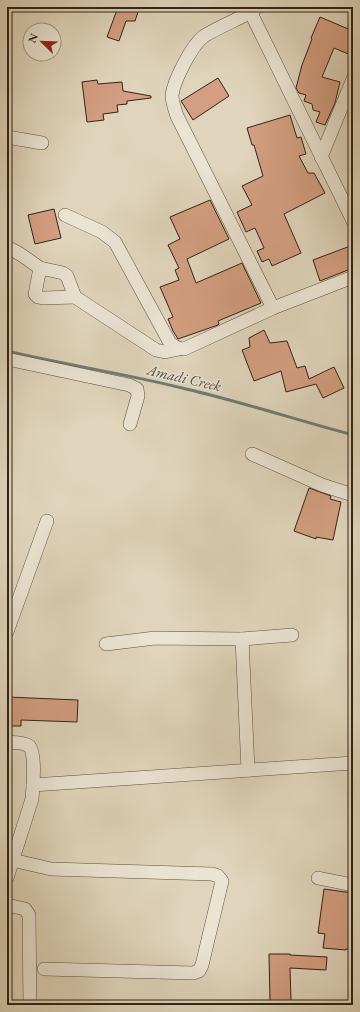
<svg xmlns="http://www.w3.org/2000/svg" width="360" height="1012" viewBox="0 0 360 1012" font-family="'EB Garamond',serif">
	<rect width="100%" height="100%" fill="#e0d5bc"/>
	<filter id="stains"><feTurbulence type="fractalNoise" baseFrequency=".005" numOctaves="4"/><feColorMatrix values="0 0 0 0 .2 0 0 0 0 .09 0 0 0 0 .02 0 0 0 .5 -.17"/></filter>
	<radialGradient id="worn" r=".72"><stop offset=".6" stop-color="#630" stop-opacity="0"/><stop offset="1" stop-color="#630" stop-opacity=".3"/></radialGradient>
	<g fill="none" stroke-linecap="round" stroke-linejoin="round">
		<path stroke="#6d7d71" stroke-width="3" d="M7 351C66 365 127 374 186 389 242 402 297 420 353 435"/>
	</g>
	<g fill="#d39e81" stroke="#322215">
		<path d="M118 7H132L139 9 135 21H126L119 41 107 37Z"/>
		<path d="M320 17 353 31V56L334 48 322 77 340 82 335 103 325 125 316 122 320 112 313 110 312 104 304 101 306 95 299 93 296 88 302 65 312 39 311 38Z"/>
		<path d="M218 78 229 96 193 120 181 101Z"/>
		<path d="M97 80 98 84 122 82 123 91 151 96V98L127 101V104L117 105 118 112 103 114 104 120 87 122 82 82Z"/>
		<path d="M290 115 297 138 301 137 306 154 299 156 308 173H314L325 193 284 214 301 253 272 266 269 259 262 262 257 251 264 248 255 228 246 232 237 212 252 205 242 186 263 176 254 145H252L247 128Z"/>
		<path d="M210 200 229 239 187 259 196 283 242 263 261 303 218 321 219 324 218 325 178 339 173 331 168 319 173 317 160 287 179 280 175 270 179 268 168 245 180 239 170 217Z"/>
		<path d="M54 209 61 238 35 244 28 215Z"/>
		<path d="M353 245V268L320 281 313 260Z"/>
		<path d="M264 330 270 343 287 341 297 368 305 366 309 379 334 367 344 388 323 398 316 384 286 392 281 371 254 381 242 350 250 347 249 338Z"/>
		<path d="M309 488 331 496 330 499 341 502 333 540 316 537V539L294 531Z"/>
		<path d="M7 697 78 700 77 722 21 720V726H7Z"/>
		<path d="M324 889 353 893V949H346V950L323 948 325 934 318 933Z"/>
		<path d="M269 954H290V955L327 957 326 970 290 968 291 1001 270 1002Z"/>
	</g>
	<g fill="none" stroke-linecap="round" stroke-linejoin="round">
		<defs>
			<g id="minor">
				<path d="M248 7 353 221"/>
				<path d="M257 7 251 12C236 20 219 27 204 36 192 45 174 80 172 95 172 102 175 110 177 116L273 308"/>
				<path d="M7 137 42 143"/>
				<path d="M321 157 353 79"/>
				<path d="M65 215 102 232 115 242 170 343C175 347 178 349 184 349L273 308 353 277"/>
				<path d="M7 247 20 254 40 268 63 273 67 276 75 297 156 350 165 352 179 349"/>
				<path d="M40 268 35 294 38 297 43 298 75 297"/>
				<path d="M7 359 129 385 137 389 138 396 130 424"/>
				<path d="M252 454 322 485 353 495"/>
				<path d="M7 632 47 521"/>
				<path d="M242 639 248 770"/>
				<path d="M106 644 155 638 242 639 292 635"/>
				<path d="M7 742C13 743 23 742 29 746 36 750 33 790 32 799L7 878"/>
				<path d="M33 785 353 763"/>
				<path d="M12 860 51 869 212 874 218 876 222 881 202 965 199 971 193 973 44 969"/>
				<path d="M318 878 353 885"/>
				<path d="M7 905 25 909 29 915 30 1005"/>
			</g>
		</defs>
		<use href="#minor" stroke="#5e4f3f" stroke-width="14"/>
		<use href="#minor" stroke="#ebe4d3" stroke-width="13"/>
	</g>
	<g text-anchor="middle" stroke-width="3" stroke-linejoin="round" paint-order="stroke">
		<g font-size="15" font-style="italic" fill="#4f4f43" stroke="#ebe4d3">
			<text transform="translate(184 378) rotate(13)" y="5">Amadi Creek</text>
		</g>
	</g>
	<rect width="360" height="1012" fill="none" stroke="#e0d5bc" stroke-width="24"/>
	<rect x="8" y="8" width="344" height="996" fill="none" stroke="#322215" stroke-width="2"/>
	<rect x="12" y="12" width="336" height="988" fill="none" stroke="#322215"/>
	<g transform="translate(42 42) rotate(293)"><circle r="19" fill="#ebe4d3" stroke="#a19687"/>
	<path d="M0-3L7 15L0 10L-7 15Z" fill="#8f2418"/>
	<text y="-6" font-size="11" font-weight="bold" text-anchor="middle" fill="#322215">N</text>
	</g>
	<rect width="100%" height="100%" filter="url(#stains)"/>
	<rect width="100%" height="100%" fill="url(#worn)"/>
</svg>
